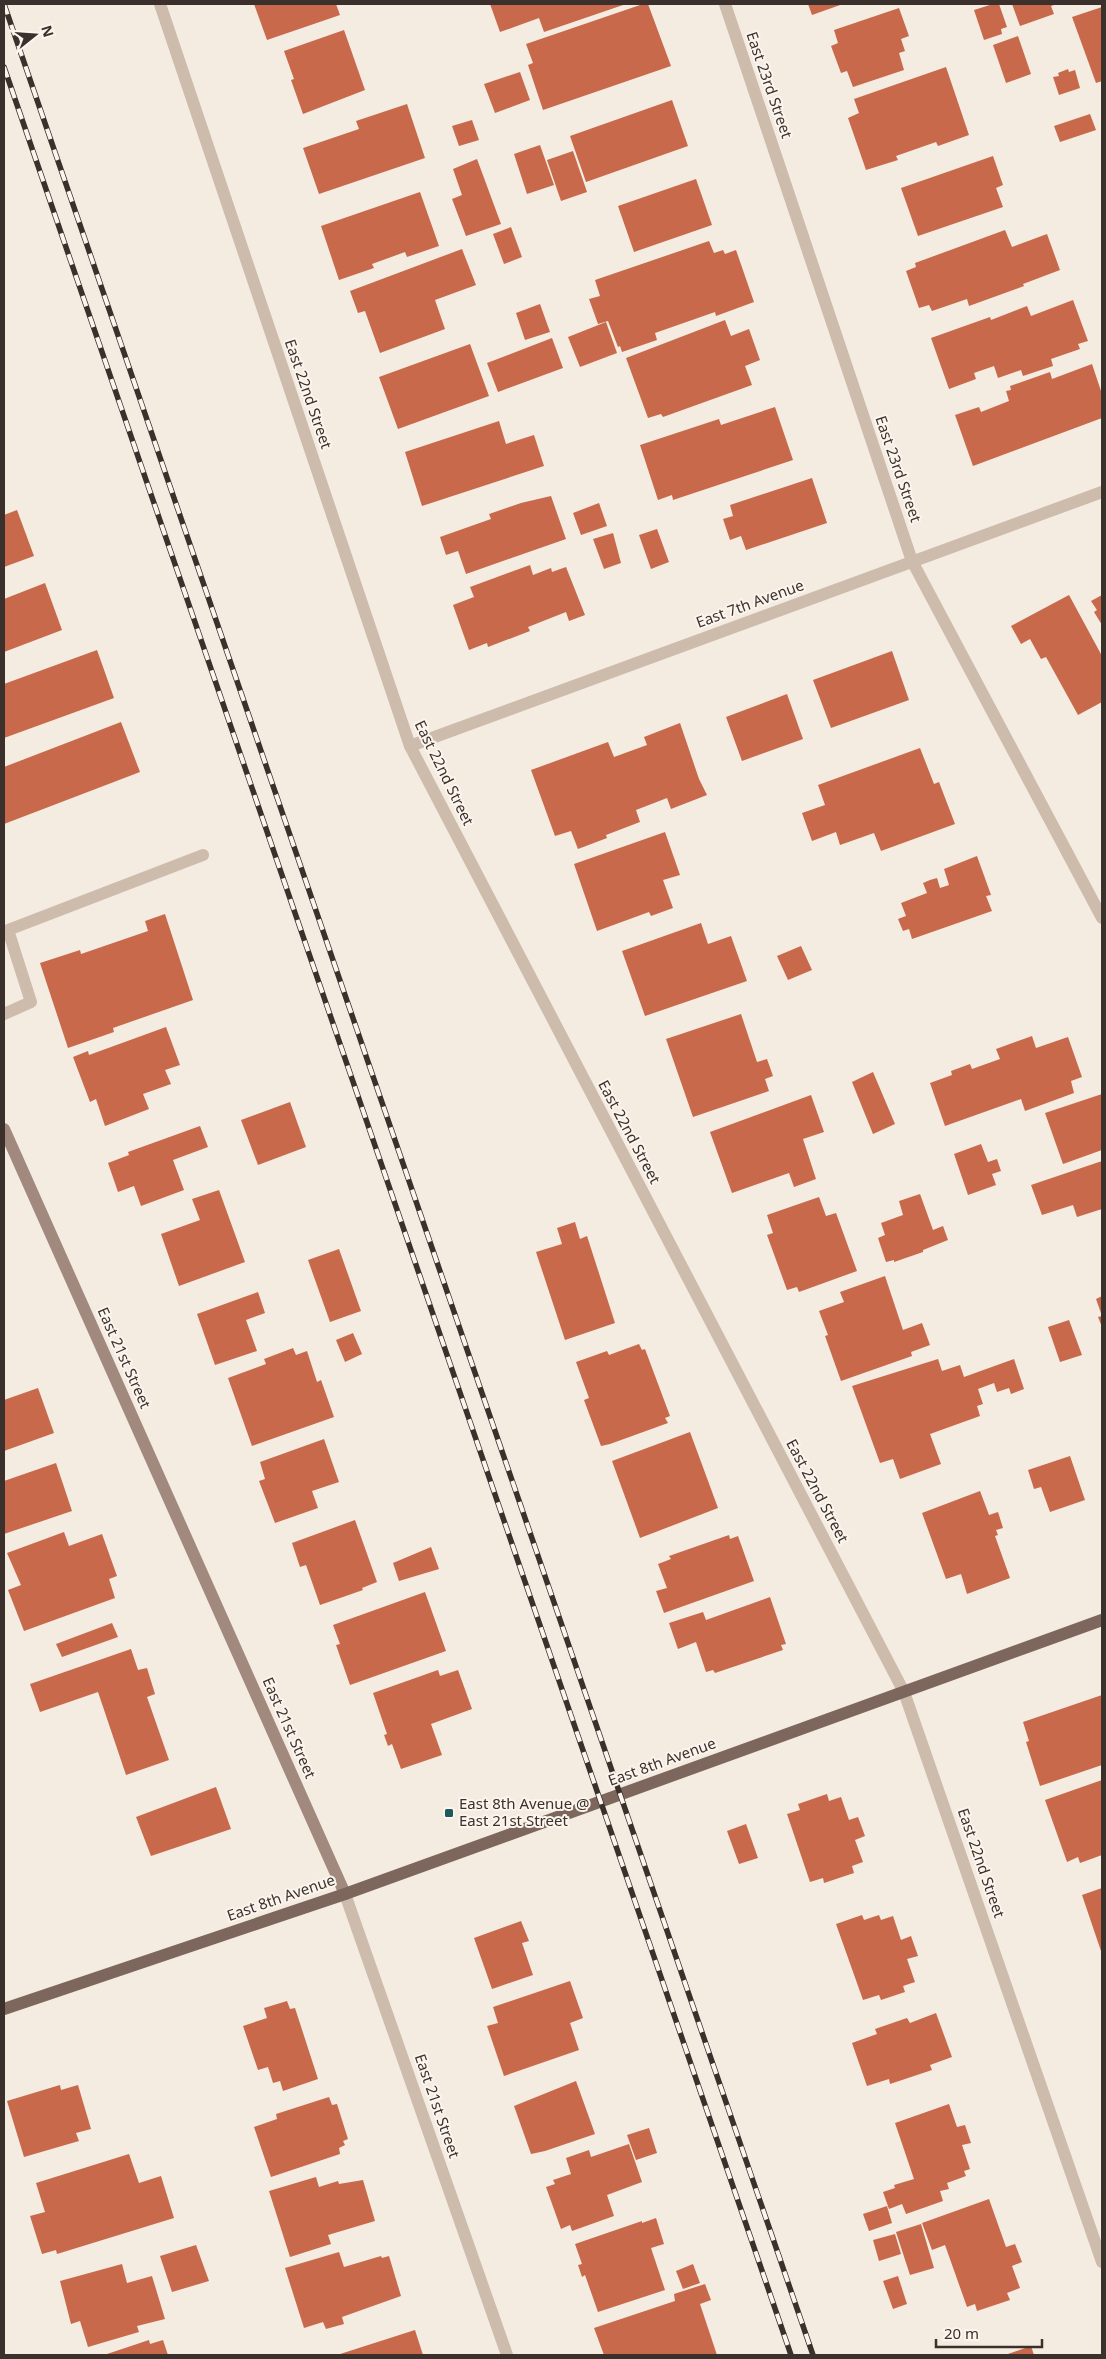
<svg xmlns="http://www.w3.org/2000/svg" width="1106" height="2359" viewBox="0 0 1106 2359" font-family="'Noto Sans',sans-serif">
	<rect width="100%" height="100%" fill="#f4ebe1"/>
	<g fill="#c8694b">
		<path d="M254 4H336L340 15 267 40Z"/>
		<path d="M490 4H626L544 32 539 18 500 32Z"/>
		<path d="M643 4H648L671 66 543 110 528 65 533 63 526 44Z"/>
		<path d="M808 4H843L812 15Z"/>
		<path d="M993 4H999L1007 27 1001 29 1002 34 984 40 974 10Z"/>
		<path d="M1012 4H1057L1051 6 1054 14 1020 26Z"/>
		<path d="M1102 7V81L1096 83 1072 17Z"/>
		<path d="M899 8 909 36 901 39 905 51 899 53 904 70 853 87 847 71 841 73 831 46 838 43 834 30Z"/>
		<path d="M344 30 365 90 303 114 291 80 294 79 284 51Z"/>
		<path d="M1018 36 1031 74 1006 83 993 45Z"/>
		<path d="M946 67 969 135 938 146 936 142 896 156 898 160 866 170 848 118 859 113 854 99Z"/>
		<path d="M1068 69 1069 72 1075 70 1080 88 1059 95 1053 77 1059 76 1058 73Z"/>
		<path d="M520 72 530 100 495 113 484 84Z"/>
		<path d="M672 100 688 146 586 182 570 136Z"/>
		<path d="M407 104 425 158 319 194 303 148 359 129 356 121Z"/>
		<path d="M1090 114 1096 130 1060 142 1054 126Z"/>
		<path d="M472 120 479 140 459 146 452 126Z"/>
		<path d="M540 145 554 185 527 194 514 154Z"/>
		<path d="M573 151 587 192 561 201 547 160Z"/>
		<path d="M993 156 1003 185 996 188 1003 207 918 236 901 188Z"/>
		<path d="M477 159 501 224 466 236 452 199 462 195 453 169Z"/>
		<path d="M696 179 712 225 634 252 618 206Z"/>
		<path d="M420 192 439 246 407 257 405 252 372 264 374 268 339 280 321 226Z"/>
		<path d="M511 227 522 257 504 264 493 234Z"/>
		<path d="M1005 230 1012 247 1047 234 1060 270 1023 284 1024 286 969 306 967 299 932 311 929 305 919 308 906 271 916 267 915 263Z"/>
		<path d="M709 241 714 253 723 250 725 254 736 250 754 302 716 316 715 312 655 333 657 340 622 352 620 346 618 347 608 321 598 324 589 299 600 296 595 280Z"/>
		<path d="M462 249 476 285 435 300 445 329 380 353 365 311 358 313 350 291Z"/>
		<path d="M1073 300 1088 341 1078 344 1080 349 1051 359 1053 366 1023 376 1021 370 998 378 994 366 974 373 976 379 949 389 931 338 990 317 991 320 1027 306 1031 316Z"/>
		<path d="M540 304 550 332 525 340 516 313Z"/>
		<path d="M725 320 731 336 749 329 760 360 745 366 752 385 663 417 661 414 648 418 626 358Z"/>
		<path d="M606 322 617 353 580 367 568 337Z"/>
		<path d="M552 338 563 368 498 392 487 363Z"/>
		<path d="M470 344 489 396 398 429 379 377Z"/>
		<path d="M1092 364 1102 394V418L973 466 955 415 979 407 981 412 1009 401 1006 391 1011 390 1010 386 1050 372 1052 379Z"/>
		<path d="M775 407 793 460 673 500 672 495 658 500 640 445 719 419 721 425Z"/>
		<path d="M499 421 506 444 534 435 544 466 422 506 405 452Z"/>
		<path d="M812 478 827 523 746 550 741 536 730 540 723 519 733 516 730 505Z"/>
		<path d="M551 496 566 539 466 574 458 551 446 555 440 537 491 519 489 514 521 503Z"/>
		<path d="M599 503 607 526 581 535 573 513Z"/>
		<path d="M17 510 34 556 4 567V515Z"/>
		<path d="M657 529 669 562 651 569 639 535Z"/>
		<path d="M613 533 621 563 604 569 593 539Z"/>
		<path d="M530 565 533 575 551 568 552 572 566 567 585 615 569 621 566 612 528 627 530 631 488 647 487 643 469 650 453 605 474 597 470 587Z"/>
		<path d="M45 583 62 630 4 652V599Z"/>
		<path d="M1069 595 1102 656V702L1078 715 1046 657 1041 659 1030 639 1021 644 1011 626Z"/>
		<path d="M1102 595V625L1094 612 1097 610 1091 601Z"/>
		<path d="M97 650 114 698 4 738V684Z"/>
		<path d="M892 651 909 700 831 728 813 680Z"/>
		<path d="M787 694 803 739 742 761 726 717Z"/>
		<path d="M121 722 140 772 4 824V767Z"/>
		<path d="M680 723 699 779 707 795 671 809 667 798 636 810 640 822 606 835 607 838 578 849 571 831 555 836 531 770 608 742 614 757 647 745 644 737Z"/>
		<path d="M920 748 934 784 939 782 955 824 881 851 874 833 840 845 836 832 812 841 802 813 825 805 818 785Z"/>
		<path d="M665 832 680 875 663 880 673 908 651 916 649 912 597 931 574 864Z"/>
		<path d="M977 856 991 895 986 896 992 911 912 939 909 929 903 931 898 919 906 916 901 903 927 893 923 883 930 880 937 878 940 888 949 885 944 869Z"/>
		<path d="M165 914 193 1000 113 1028 114 1032 68 1048 40 963 80 950 81 954 148 931 145 921Z"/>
		<path d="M701 923 708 944 731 936 747 981 645 1016 622 951Z"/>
		<path d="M801 946 812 970 788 980 777 956Z"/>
		<path d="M741 1014 757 1062 767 1059 773 1076 765 1079 769 1091 693 1117 666 1039Z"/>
		<path d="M166 1027 180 1065 165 1070 171 1084 143 1094 149 1109 105 1126 96 1099 90 1102 73 1057 88 1051 89 1055Z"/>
		<path d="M1032 1036 1036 1048 1068 1037 1082 1077 1071 1081 1074 1093 1025 1111 1021 1099 945 1126 930 1083 952 1075 951 1071 970 1064 972 1069 1000 1059 996 1049Z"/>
		<path d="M873 1072 895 1124 873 1134 852 1082Z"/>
		<path d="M1102 1094V1150L1063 1164 1045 1113Z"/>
		<path d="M811 1095 824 1132 803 1139 816 1179 794 1187 789 1173 732 1193 710 1132Z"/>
		<path d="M290 1102 306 1147 258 1165 241 1120Z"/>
		<path d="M200 1126 208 1147 173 1160 184 1190 141 1206 134 1186 118 1192 108 1163 129 1155 128 1152Z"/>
		<path d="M981 1144 988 1162 997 1159 1001 1171 992 1174 996 1185 968 1195 954 1154Z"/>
		<path d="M1102 1161V1209L1077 1217 1073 1205 1042 1215 1031 1185Z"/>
		<path d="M219 1190 245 1262 179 1286 161 1234 200 1220 192 1199Z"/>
		<path d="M920 1194 933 1230 943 1226 948 1240 923 1250V1252L894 1262V1260L886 1262 878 1238 885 1235 881 1223 903 1215 899 1201Z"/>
		<path d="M819 1197 826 1216 836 1213 857 1271 799 1292 797 1287 787 1290 767 1235 773 1233 767 1215Z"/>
		<path d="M575 1222 580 1239 587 1236 615 1323 565 1340 536 1252 562 1244 557 1228Z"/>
		<path d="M339 1249 361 1311 330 1322 308 1260Z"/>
		<path d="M885 1276 903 1330 922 1323 930 1345 911 1352 912 1356 841 1381 825 1336 828 1335 819 1311 844 1302 840 1292Z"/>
		<path d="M258 1292 265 1313 246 1320 257 1351 215 1365 197 1314Z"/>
		<path d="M1102 1296V1327L1098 1317 1102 1316 1096 1299Z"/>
		<path d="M1069 1320 1082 1355 1060 1362 1048 1327Z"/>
		<path d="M353 1333 362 1354 345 1362 336 1340Z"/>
		<path d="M639 1344 642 1350 645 1349 670 1416 665 1418 668 1423 610 1444 601 1446 584 1400 589 1398 576 1362 607 1351 609 1355Z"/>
		<path d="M293 1348 296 1355 307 1351 317 1382 321 1380 334 1417 252 1446 228 1378 266 1364 264 1359Z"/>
		<path d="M938 1359 942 1371 960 1365 964 1377 1014 1359 1024 1389 1011 1394 1009 1388 997 1392 994 1383 978 1389 983 1404 977 1406 980 1416 930 1434 941 1464 900 1479 893 1459 880 1463 852 1386Z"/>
		<path d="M38 1388 54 1433 4 1451V1400Z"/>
		<path d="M690 1432 718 1508 640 1538 612 1461Z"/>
		<path d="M324 1439 339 1482 312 1491 318 1508 275 1523 259 1481 265 1479 260 1462Z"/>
		<path d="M1070 1456 1085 1500 1050 1512 1041 1487 1034 1489 1028 1470Z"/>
		<path d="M56 1463 72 1511 4 1534V1481Z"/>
		<path d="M980 1491 989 1515 998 1512 1003 1528 996 1530 998 1535 995 1536 1010 1578 967 1594 961 1574 946 1579 922 1513Z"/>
		<path d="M355 1520 377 1582 362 1588 363 1590 320 1605 306 1565 300 1567 292 1543Z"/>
		<path d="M64 1532 69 1546 102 1534 117 1576 109 1579 115 1598 24 1631 8 1590 21 1585 7 1553Z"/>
		<path d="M729 1535 730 1539 738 1536 754 1581 664 1613 656 1591 667 1588 658 1564 671 1559 669 1556Z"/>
		<path d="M431 1547 439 1569 399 1581 393 1563Z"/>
		<path d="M425 1592 446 1651 350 1685 336 1645 340 1644 333 1625Z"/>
		<path d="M770 1597 786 1644 781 1645 783 1650 715 1673 713 1670 706 1672 696 1642 678 1649 669 1623 703 1612 706 1620Z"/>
		<path d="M112 1623 118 1637 62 1657 56 1644Z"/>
		<path d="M131 1649 138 1670 147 1668 155 1694 147 1697 169 1760 126 1775 98 1692 40 1712 30 1684Z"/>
		<path d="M438 1670 440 1676 458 1670 472 1709 431 1724 442 1755 401 1769 392 1744 388 1746 384 1735 387 1734 373 1693Z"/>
		<path d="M1102 1695V1765L1040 1786 1026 1742 1029 1741 1023 1722Z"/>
		<path d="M1102 1780V1855L1080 1863 1078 1857 1067 1862 1045 1800Z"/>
		<path d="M216 1787 231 1829 151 1856 136 1817Z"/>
		<path d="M827 1794 829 1801 841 1797 849 1820 858 1817 865 1836 855 1840 863 1862 852 1866 854 1873 824 1883 823 1878 810 1882 787 1814 800 1810 798 1804Z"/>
		<path d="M746 1824 758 1858 739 1864 727 1831Z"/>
		<path d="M1102 1888V1954L1082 1895Z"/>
		<path d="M862 1915 864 1920 879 1915 881 1920 893 1916 901 1940 911 1936 918 1956 907 1959 915 1982 903 1986 905 1992 881 2000 879 1995 863 2000 836 1924Z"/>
		<path d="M521 1921 529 1941 522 1943 533 1975 492 1989 474 1938Z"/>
		<path d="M570 1981 583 2018 570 2023 579 2050 504 2076 487 2026 498 2023 493 2007Z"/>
		<path d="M287 2001 290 2009 295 2008 318 2079 283 2091 280 2081 273 2083 268 2067 258 2070 243 2026 267 2018 264 2008Z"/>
		<path d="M936 2013 952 2057 930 2065 932 2070 890 2084 889 2079 867 2086 852 2043 877 2034 875 2029 907 2018 910 2023Z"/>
		<path d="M576 2081 595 2134 545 2151 531 2154 514 2106Z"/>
		<path d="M60 2085 61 2090 78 2085 91 2129 76 2133 79 2141 24 2157 7 2101Z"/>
		<path d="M329 2097 332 2105 337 2104 348 2139 343 2141 345 2145 339 2148 340 2154 271 2177 254 2127 277 2119 276 2114Z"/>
		<path d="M949 2104 957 2127 965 2125 971 2143 962 2145 970 2169 964 2171 966 2176 947 2183 949 2189 940 2191 943 2201 906 2214 902 2204 889 2209 883 2192 895 2188 894 2185 914 2179 895 2123Z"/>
		<path d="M649 2128 657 2153 636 2160 627 2135Z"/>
		<path d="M629 2144 642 2182 607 2195 614 2216 572 2231 570 2225 561 2229 546 2187 555 2184 553 2180 571 2174 566 2158 589 2150 591 2157Z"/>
		<path d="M129 2154 139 2183 161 2176 174 2218 57 2254 56 2250 42 2254 30 2216 45 2212 36 2183Z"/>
		<path d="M316 2177 319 2187 338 2181 339 2184 363 2180 375 2221 328 2235 331 2244 290 2257 269 2191Z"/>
		<path d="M989 2199 1006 2247 1015 2244 1022 2262 1012 2266 1020 2288 1007 2293 1010 2300 977 2311 975 2304 967 2307 945 2245 932 2250 922 2223Z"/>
		<path d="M887 2206 892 2223 869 2231 863 2214Z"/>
		<path d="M656 2218 664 2244 651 2248 665 2290 598 2312 585 2275 582 2277 578 2265 582 2264 575 2244 642 2221V2223Z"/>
		<path d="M921 2224 934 2268 910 2275 896 2232Z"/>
		<path d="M895 2234 901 2254 879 2261 873 2240Z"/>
		<path d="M196 2245 209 2281 172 2292 160 2256Z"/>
		<path d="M339 2252 344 2267 381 2256 382 2258 389 2256 401 2296 342 2317 344 2324 326 2329 323 2322 304 2328 285 2268Z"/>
		<path d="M122 2264 127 2283 152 2276 165 2319 137 2326 139 2332 88 2347 80 2321 71 2324 60 2281Z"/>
		<path d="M693 2264 700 2283 683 2289 676 2271Z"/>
		<path d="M898 2276 907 2304 893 2309 883 2281Z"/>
		<path d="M705 2284 711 2300 700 2304 717 2355H604L594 2328 675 2301 674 2294Z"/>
		<path d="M415 2330 423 2355H337Z"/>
		<path d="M149 2340 150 2344 163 2340 168 2355H104Z"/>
		<path d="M1031 2346 1034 2355H1005Z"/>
	</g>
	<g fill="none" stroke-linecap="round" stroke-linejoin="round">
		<path stroke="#cdbbac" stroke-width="12" d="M4 1014 31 1002 8 930 203 855"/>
		<g stroke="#cdbbac" stroke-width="12">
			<path d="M160 4 410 746 904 1692 1102 2262"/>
			<path d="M725 4 912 561 1102 918"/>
			<path d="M410 746 1102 492"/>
		</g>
		<path stroke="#cdbbac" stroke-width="12" d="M345 1894 507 2355"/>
		<path stroke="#a18a7d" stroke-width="12" d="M4 1129 345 1894"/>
		<path stroke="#7d675c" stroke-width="12" d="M4 2009 345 1894 1102 1620"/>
		<defs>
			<g id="rail">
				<path d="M4 4 813 2355"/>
				<path d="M4 67 791 2355"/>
			</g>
		</defs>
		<use href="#rail" stroke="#3b302b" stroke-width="5.5"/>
		<use href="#rail" stroke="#fbf5ee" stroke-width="4" stroke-dasharray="11" stroke-linecap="butt"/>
	</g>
	<rect fill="#1f5a5e" stroke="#fbf5ee" stroke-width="2" x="444" y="1808" width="10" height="10" rx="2.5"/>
	<g text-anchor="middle" stroke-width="4" stroke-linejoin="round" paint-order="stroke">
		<g font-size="15" fill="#3b302b" stroke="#fbf5ee">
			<text transform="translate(769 85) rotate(71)" y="5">East 23rd Street</text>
			<text transform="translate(308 394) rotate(71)" y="5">East 22nd Street</text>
			<text transform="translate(898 469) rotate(71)" y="5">East 23rd Street</text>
			<text transform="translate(750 604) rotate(-20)" y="5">East 7th Avenue</text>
			<text transform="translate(444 773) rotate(64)" y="5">East 22nd Street</text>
			<text transform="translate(629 1132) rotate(62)" y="5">East 22nd Street</text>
			<text transform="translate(124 1358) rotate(66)" y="5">East 21st Street</text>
			<text transform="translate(817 1491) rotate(62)" y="5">East 22nd Street</text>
			<text transform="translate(289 1728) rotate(66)" y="5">East 21st Street</text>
			<text transform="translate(662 1762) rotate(-20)" y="5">East 8th Avenue</text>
			<text transform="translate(981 1863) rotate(71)" y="5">East 22nd Street</text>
			<text transform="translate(281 1898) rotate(-19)" y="5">East 8th Avenue</text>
			<text transform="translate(437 2106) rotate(71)" y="5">East 21st Street</text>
		</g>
		<g font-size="15" fill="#3b302b" stroke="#fbf5ee" text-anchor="start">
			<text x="459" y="1809">East 8th Avenue @<tspan x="459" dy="17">East 21st Street</tspan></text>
		</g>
	</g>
	<rect width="1106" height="2359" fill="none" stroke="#3b302b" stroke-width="10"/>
	<g transform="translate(35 35) rotate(73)" stroke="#fbf5ee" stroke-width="4" paint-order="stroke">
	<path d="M0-4L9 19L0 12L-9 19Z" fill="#3b302b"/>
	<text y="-8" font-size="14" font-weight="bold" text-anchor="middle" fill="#3b302b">N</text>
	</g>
	<path d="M936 2339v8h106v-8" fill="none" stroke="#3b302b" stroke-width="2.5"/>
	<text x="944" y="2339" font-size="15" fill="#3b302b" stroke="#fbf5ee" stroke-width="4" paint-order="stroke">20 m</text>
</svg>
